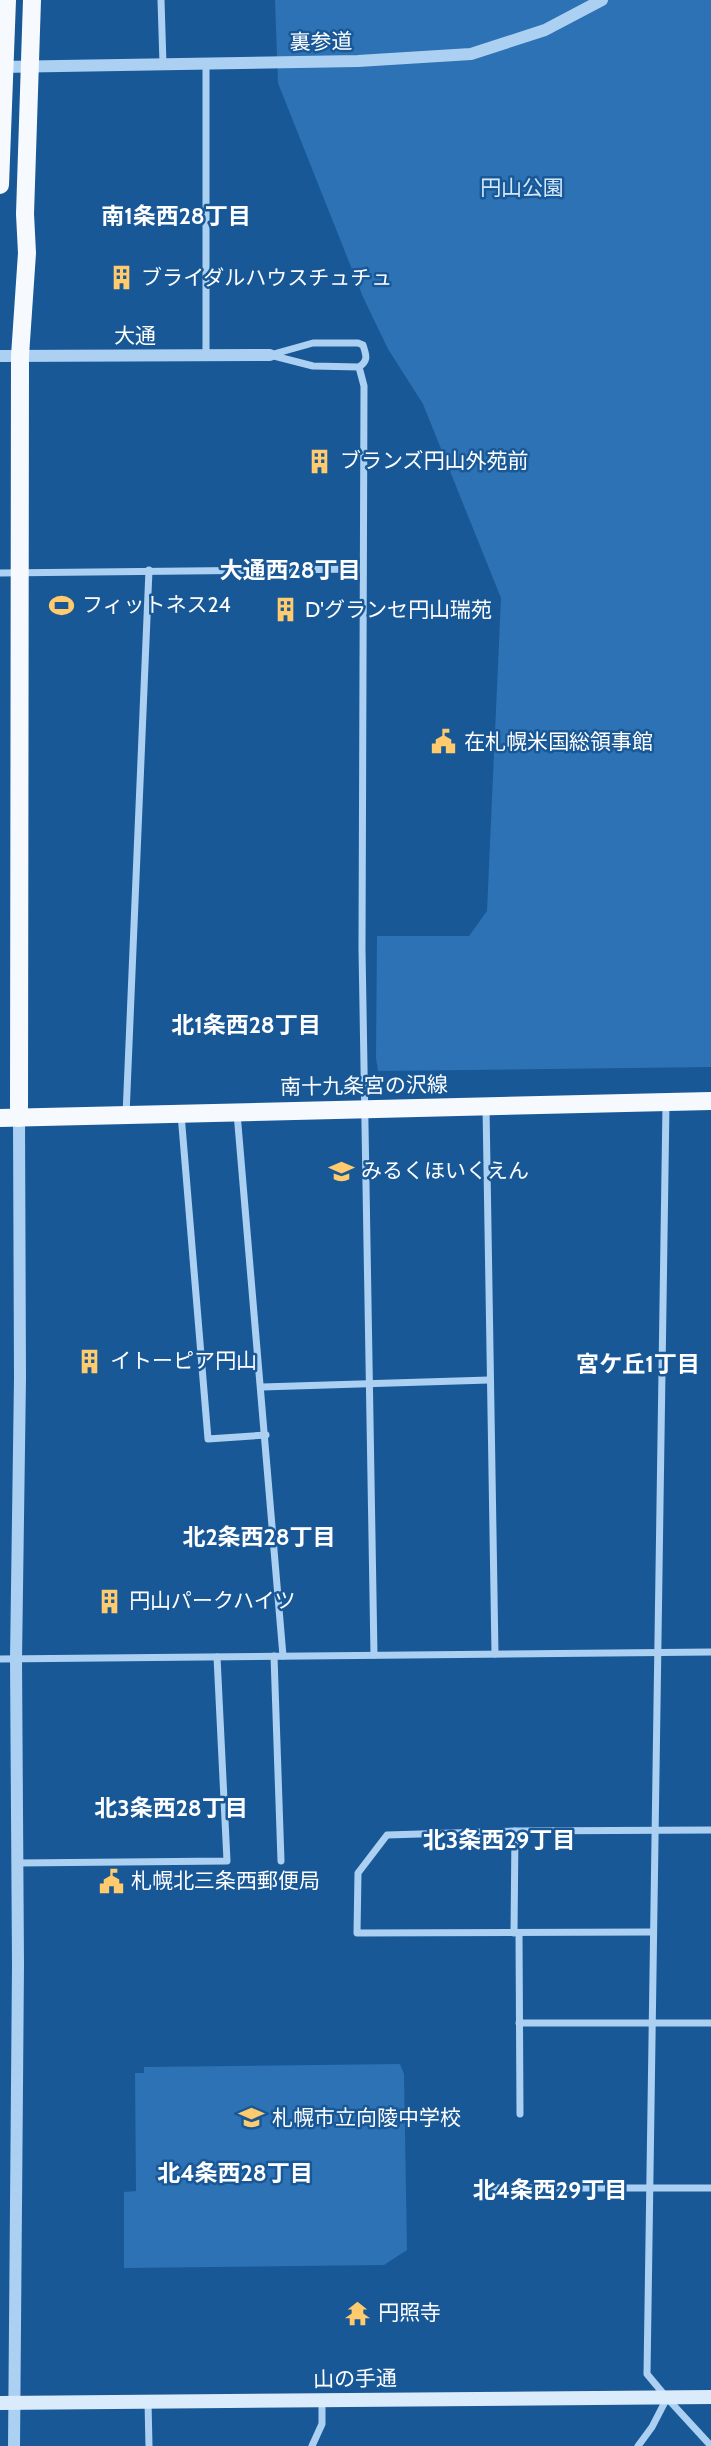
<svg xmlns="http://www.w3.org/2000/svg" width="711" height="2446" viewBox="0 0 711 2446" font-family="Cabin,'Noto Sans JP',sans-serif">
	<rect width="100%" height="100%" fill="#195897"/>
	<g fill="#2d72b5">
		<path d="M275 0H711V1067L378 1071 376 1058 377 936H469L487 911 501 598 423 404 388 349 363 297 278 83Z"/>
		<path d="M400 2064 404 2074 407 2250 384 2265 124 2268V2192L136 2191 135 2073H144V2067Z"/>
	</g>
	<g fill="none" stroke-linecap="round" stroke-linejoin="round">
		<g stroke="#acd0f1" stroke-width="7">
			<path d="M161 0 163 64"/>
			<path d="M313 343H358L363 345C366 355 369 360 359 367L313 366 270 355Z"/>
			<path d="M206 355V64"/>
			<path d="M359 367 364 386 362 949 374 1655"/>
			<path d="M0 573 362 569"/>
			<path d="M486 1107 495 1654"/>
			<path d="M237 1113 283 1656"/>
			<path d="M181 1114 208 1439 266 1435"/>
			<path d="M126 1115 149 570"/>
			<path d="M262 1387 489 1380"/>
			<path d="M274 1656 281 1861"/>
			<path d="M0 1659 711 1652"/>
			<path d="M18 1863 227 1861 217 1657"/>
			<path d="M653 1932 357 1933 358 1873 387 1835 515 1831 711 1830"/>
			<path d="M514 1933 515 1831"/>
			<path d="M519 1933 520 2114"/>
			<path d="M519 2023H711"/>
			<path d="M491 2188H711"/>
			<path d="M667 2398 711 2446"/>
			<path d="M148 2402 149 2446"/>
			<path d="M312 2446 322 2424V2401"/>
			<path d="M638 2446 652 2427 667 2398 647 2374 666 1104"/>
		</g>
		<g stroke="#acd0f1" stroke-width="12">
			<path d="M0 67 358 61 471 54 545 30 602 0"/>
			<path d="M0 356 270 355"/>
			<path d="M14 2446 18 1965 16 1659 20 1378 19 1118"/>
		</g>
		<path stroke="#daebfb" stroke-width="14" d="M0 2403 711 2397"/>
		<g stroke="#f6faff" stroke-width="18">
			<path d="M0 185 7 0"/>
			<path d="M0 1118 711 1101"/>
			<path d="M19 1118 20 356 27 253 25 214 32 0"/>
		</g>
	</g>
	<defs>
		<symbol id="building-bare" viewBox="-9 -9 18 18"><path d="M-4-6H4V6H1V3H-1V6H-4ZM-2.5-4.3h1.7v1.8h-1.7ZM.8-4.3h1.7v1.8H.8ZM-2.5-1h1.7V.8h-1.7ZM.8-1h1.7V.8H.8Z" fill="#ffcb6c" stroke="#195897" stroke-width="2.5" paint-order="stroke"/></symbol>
		<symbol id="stadium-bare" viewBox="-9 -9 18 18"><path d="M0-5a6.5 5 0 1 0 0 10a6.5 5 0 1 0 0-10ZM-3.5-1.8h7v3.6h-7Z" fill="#ffcb6c" stroke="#195897" stroke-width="2.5" paint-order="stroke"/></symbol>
		<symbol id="civic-bare" viewBox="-9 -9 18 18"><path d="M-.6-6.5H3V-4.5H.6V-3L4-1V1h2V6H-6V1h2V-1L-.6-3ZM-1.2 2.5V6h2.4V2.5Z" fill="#ffcb6c" stroke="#195897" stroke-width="2.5" paint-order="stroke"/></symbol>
		<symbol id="school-bare" viewBox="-9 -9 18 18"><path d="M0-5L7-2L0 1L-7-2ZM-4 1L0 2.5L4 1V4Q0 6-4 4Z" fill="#ffcb6c" stroke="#195897" stroke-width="2.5" paint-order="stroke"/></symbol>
		<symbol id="temple-bare" viewBox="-9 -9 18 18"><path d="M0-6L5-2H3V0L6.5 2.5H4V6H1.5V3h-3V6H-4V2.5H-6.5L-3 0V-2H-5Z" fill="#ffcb6c" stroke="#195897" stroke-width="2.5" paint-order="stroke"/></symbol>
	</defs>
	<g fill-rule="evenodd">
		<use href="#building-bare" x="104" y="260" width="35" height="35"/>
		<use href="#building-bare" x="302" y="444" width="35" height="35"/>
		<use href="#stadium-bare" x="44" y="588" width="35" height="35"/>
		<use href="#building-bare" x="268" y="592" width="35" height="35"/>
		<use href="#civic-bare" x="426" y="724" width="35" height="35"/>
		<use href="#school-bare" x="324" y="1154" width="35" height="35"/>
		<use href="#building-bare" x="72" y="1344" width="35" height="35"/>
		<use href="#building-bare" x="92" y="1584" width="35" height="35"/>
		<use href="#civic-bare" x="94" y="1864" width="35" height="35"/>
		<use href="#school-bare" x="234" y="2100" width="35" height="35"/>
		<use href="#temple-bare" x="340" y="2296" width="35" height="35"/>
	</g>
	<g text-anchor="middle" stroke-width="5" stroke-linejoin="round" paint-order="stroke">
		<g font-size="21" fill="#fff" stroke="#195897">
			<text transform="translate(321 42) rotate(-1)" y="7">裏参道</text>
			<text x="135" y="343">大通</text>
			<text transform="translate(364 1086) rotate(-1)" y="7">南十九条宮の沢線</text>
			<text transform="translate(355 2379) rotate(-1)" y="7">山の手通</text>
		</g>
		<g font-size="21" fill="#d3e8fc" stroke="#195897">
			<text x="522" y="195">円山公園</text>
		</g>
		<g font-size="21" fill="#fff" stroke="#195897" text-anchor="start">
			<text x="141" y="285">ブライダルハウスチュチュ</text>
			<text x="340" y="468">ブランズ円山外苑前</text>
			<text x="82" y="612">フィットネス24</text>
			<text x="305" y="617">D'グランセ円山瑞苑</text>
			<text x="464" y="749">在札幌米国総領事館</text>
			<text x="361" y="1178">みるくほいくえん</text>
			<text x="110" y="1368">イトーピア円山</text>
			<text x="129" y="1608">円山パークハイツ</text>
			<text x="131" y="1888">札幌北三条西郵便局</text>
			<text x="272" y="2125">札幌市立向陵中学校</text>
			<text x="378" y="2320">円照寺</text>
		</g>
		<g font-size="23" font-weight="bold" fill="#fff" stroke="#195897">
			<text x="176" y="224">南1条西28丁目</text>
			<text x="290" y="578">大通西28丁目</text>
			<text x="246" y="1033">北1条西28丁目</text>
			<text x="638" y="1372">宮ケ丘1丁目</text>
			<text x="259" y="1545">北2条西28丁目</text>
			<text x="171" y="1816">北3条西28丁目</text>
			<text x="499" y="1848">北3条西29丁目</text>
			<text x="235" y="2181">北4条西28丁目</text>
			<text x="550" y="2198">北4条西29丁目</text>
		</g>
	</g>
</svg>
